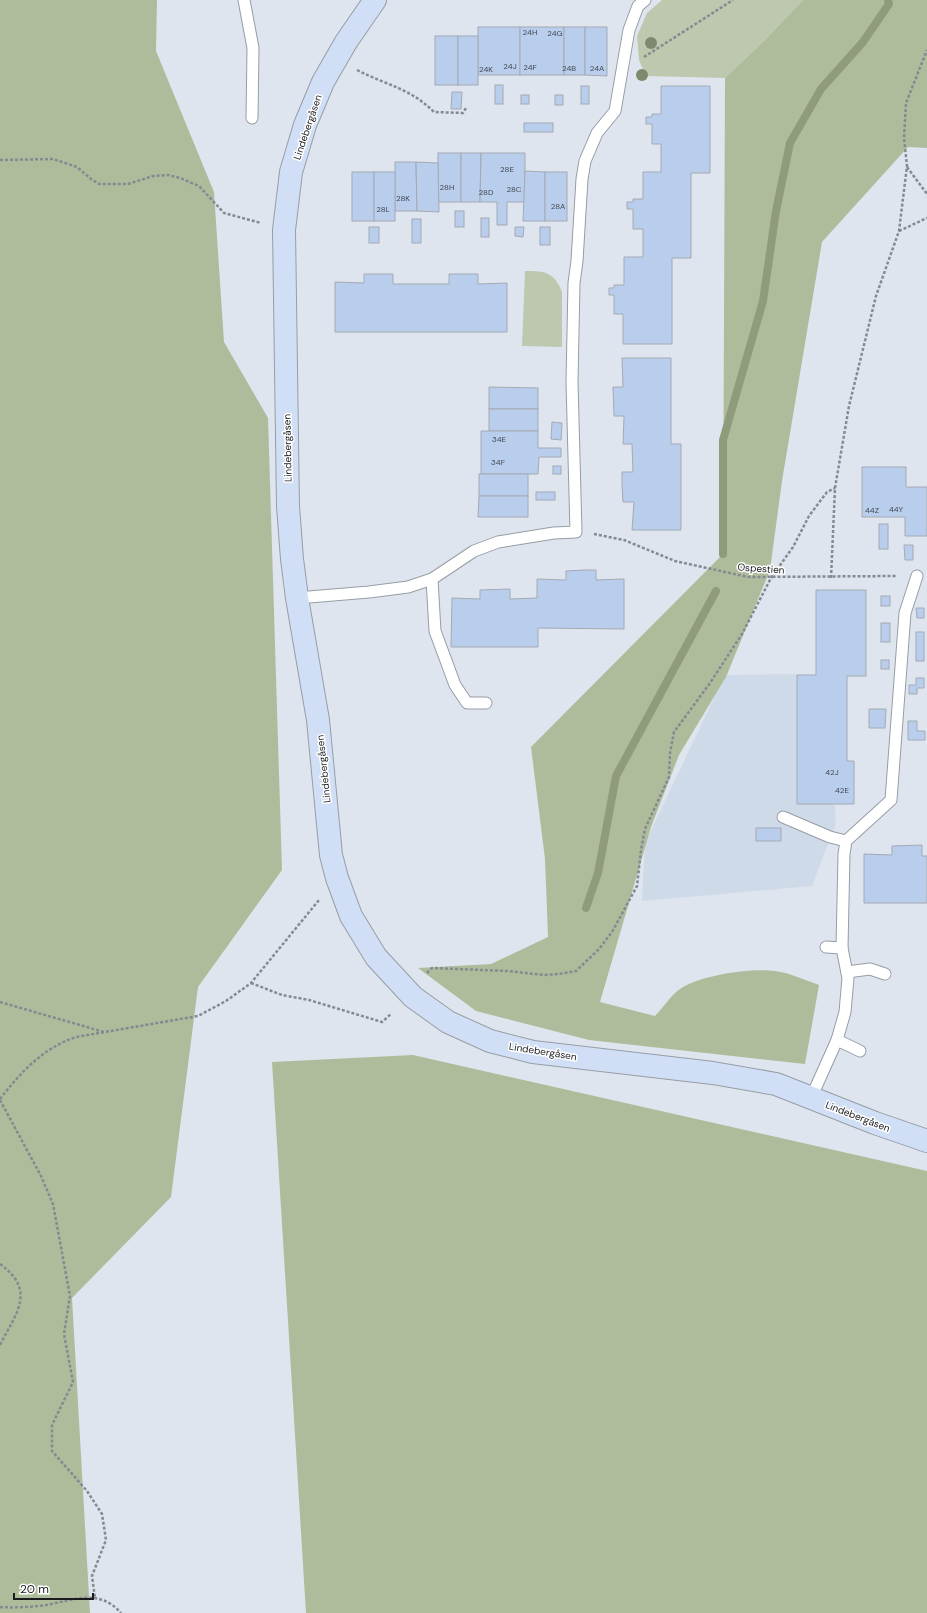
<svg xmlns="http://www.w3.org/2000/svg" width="927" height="1613" viewBox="0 0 927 1613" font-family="'DM Sans',sans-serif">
	<rect width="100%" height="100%" fill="#dfe5ee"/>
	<path fill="#cfdae9" d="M798 674 797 804H835L836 823 812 886 642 901 645 843 725 675Z"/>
	<g fill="#bec8ae">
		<path d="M662 0H803L764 41 725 78 646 76 639 60 637 36 647 13Z"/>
		<path d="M525 271C545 271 554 272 562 292V347L522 346Z"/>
	</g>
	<g fill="#afbc9b">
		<path d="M0 0H157L156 51 214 192 224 342 268 418 282 870 198 987 171 1197 72 1298 90 1613H0Z"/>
		<path d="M803 0H927V148L908 147 822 242 782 481 770 570 726 677 679 755 651 827 600 1002 655 1016C663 1008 671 995 680 989 701 975 750 968 775 971 790 973 805 980 819 985L805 1064 589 1040 476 1011 418 968 491 964 548 937 545 859 531 747 723 554 725 78 764 41Z"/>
		<path d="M413 1055 927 1171V1613H306L272 1062Z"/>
	</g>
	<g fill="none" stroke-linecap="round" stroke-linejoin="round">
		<g stroke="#8f9b7b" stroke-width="8">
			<path d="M723 554V440L763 301 776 211 790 143 821 89 863 42 889 4 888 0"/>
			<path d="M586 908 598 873 616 776 716 591"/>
		</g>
	</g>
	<g fill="#b9cdec" stroke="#a4aab3">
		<rect x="478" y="27" width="42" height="48"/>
		<rect x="520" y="27" width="44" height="48"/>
		<rect x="564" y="27" width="21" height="48"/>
		<path d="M585 27H607V76L585 75Z"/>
		<rect x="435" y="36" width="23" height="49"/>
		<rect x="458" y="36" width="20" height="49"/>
		<rect x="495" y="85" width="8" height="19"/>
		<rect x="581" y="86" width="8" height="18"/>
		<path d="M661 86H710V173H691V258H672V344H623V314H614V295H609V288H614V285H624V257H643V229H633V209H627V202H633V199H643V172H661V144H652V124H646V117H652V114H661Z"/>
		<path d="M452 92H462L461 109H451Z"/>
		<rect x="521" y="95" width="8" height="9"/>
		<rect x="555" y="95" width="8" height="10"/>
		<rect x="524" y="123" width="29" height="9"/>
		<rect x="438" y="153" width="23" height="49"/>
		<path d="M461 153H481L480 202H461Z"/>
		<path d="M481 153H525V202H507V225H497V202H480Z"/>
		<path d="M395 162H416L417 211H395Z"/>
		<path d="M416 162 438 163 439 212 417 211Z"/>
		<path d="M525 171 545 172V221H523Z"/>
		<rect x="352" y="172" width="22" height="49"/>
		<rect x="374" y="172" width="21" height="49"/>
		<rect x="545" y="172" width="22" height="49"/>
		<rect x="455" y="211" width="9" height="16"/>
		<rect x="481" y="218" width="8" height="19"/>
		<rect x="412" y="219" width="9" height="24"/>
		<rect x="369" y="227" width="10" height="16"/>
		<path d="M515 227H524L523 237 515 236Z"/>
		<rect x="540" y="227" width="10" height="18"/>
		<path d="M364 274H393V284H449V274H478V284L507 283V332H335V282L364 283Z"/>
		<path d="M622 358H671V444H681V530H632L634 502H623L622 484V472H633L632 444H623L624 416H614L613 387H623Z"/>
		<path d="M489 387 538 388V409H489Z"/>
		<rect x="489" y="409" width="49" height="22"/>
		<path d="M552 422 562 423 561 440 551 439Z"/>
		<path d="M481 431H538V448H561V457H539L538 474H481Z"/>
		<rect x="553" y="466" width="8" height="8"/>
		<path d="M862 467H906V487H927V536H905V517H862Z"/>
		<rect x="479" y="474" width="49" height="22"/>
		<rect x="536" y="492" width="19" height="8"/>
		<path d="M479 496H528V517H478Z"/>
		<rect x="879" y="524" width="9" height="25"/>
		<path d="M904 545H913V560H905Z"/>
		<path d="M584 570H596V580L624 579V629L538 628V647H451L452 598 480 599V590L510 589V599L537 598V579L566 580V571Z"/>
		<path d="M816 590H866V676H847V761H854V804H797V675H816Z"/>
		<rect x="881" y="596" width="9" height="10"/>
		<path d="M916 608H924V618H917Z"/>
		<rect x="881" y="623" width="9" height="19"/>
		<rect x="916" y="632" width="8" height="29"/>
		<rect x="881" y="660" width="8" height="9"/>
		<path d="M916 678H924V688H917V694H909V685H916Z"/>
		<path d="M869 709H886L885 728H869Z"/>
		<path d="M908 721H917V731H925V740H908Z"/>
		<rect x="756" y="828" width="25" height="13"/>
		<path d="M922 845V856H927V903H864V854L892 855V846Z"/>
	</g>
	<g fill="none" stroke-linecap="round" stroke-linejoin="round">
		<defs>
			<g id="lane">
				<path d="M244 0 253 48 252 118"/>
				<path d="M432 579 435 631 455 685 467 703H486"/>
				<path d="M297 598 369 592 408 587 432 579 474 551 498 542 554 533 576 532 572 382 574 283 577 261 582 179 585 161 597 133 615 111 629 30 638 6 645 0"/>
				<path d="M783 817 830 837 846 841"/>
				<path d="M826 947 842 948"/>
				<path d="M847 972 870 969 885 974"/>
				<path d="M837 1040 860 1051"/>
				<path d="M811 1098 837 1040 845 1012 848 978 842 948 844 854 846 841 891 800 905 613 917 576"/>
			</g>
			<path id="secondary" d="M375 0 346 42 323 82 305 125 291 172 284 230 288 506 292 559 297 598 318 720 331 855 337 878 351 916 376 957 413 997 448 1022 490 1041 533 1052 713 1073 776 1084 875 1123 927 1141"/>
		</defs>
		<use href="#lane" stroke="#979da5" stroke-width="13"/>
		<use href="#secondary" stroke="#979da5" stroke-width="24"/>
		<g stroke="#858990" stroke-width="2.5" stroke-dasharray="3 2" stroke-linecap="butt">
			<path d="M644 57 733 0"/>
			<path d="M357 70C386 85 410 88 434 112L463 113 466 108"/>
			<path d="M0 160 53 159 77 167 91 179 99 184H128L153 176 168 175 180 178 199 186 224 213 261 223"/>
			<path d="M907 167 927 194"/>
			<path d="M899 231 927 218"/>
			<path d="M594 534 624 540 675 561 748 577 896 576"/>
			<path d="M831 578 835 488 849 406 876 296 899 231 907 166 904 138 906 103 927 50"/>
			<path d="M427 973 432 968 508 971 544 975 559 974 576 971 599 949 612 932 637 886 641 850 645 829 669 777 670 753 674 732 710 683 742 634 771 578 793 547 809 516 827 492 835 488"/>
			<path d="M251 983 282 995 309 1000 382 1022 391 1014"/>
			<path d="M0 1002 104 1032"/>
			<path d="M0 1099C21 1072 43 1048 76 1037L198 1016 226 1001 251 983 319 900"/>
			<path d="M0 1100 41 1176 53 1204 70 1296 64 1334 73 1382 52 1425V1451L87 1491 102 1514 106 1540 92 1576 95 1598"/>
			<path d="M0 1264C37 1291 16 1313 0 1345"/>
			<path d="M0 1607C15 1608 31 1607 46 1605 74 1600 99 1588 121 1613"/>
		</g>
		<use href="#lane" stroke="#fff" stroke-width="11"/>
		<use href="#secondary" stroke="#d0dff5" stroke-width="22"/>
	</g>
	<g fill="#7e896e">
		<circle cx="651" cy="43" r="6"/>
		<circle cx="642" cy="75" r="6"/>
	</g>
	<g text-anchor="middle" stroke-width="3" stroke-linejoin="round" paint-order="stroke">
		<g font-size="8" fill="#414852">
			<text x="530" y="35">24H</text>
			<text x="555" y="36">24G</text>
			<text x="510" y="69">24J</text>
			<text x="530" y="70">24F</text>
			<text x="569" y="71">24B</text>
			<text x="597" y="71">24A</text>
			<text x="486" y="72">24K</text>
			<text x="507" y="172">28E</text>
			<text x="447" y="190">28H</text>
			<text x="514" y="192">28C</text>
			<text x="486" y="195">28D</text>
			<text x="403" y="201">28K</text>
			<text x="558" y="209">28A</text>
			<text x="383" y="212">28L</text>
			<text x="499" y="442">34E</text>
			<text x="498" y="465">34F</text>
			<text x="896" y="512">44Y</text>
			<text x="872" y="513">44Z</text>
			<text x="832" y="775">42J</text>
			<text x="842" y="793">42E</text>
		</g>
		<g font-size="10" fill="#191b1f" stroke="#fff">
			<text transform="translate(307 127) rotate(-71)" y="4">Lindebergåsen</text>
			<text transform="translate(287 448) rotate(-91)" y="4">Lindebergåsen</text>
			<text transform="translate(761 568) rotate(4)" y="4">Ospestien</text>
			<text transform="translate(323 769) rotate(-96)" y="4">Lindebergåsen</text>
			<text transform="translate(543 1051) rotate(9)" y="4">Lindebergåsen</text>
			<text transform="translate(858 1116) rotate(21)" y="4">Lindebergåsen</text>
		</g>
	</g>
	<path d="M14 1593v6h79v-6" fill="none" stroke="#191b1f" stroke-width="2"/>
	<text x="20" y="1593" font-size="12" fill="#191b1f" stroke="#ffffff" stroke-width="3" paint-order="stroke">20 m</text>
</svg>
